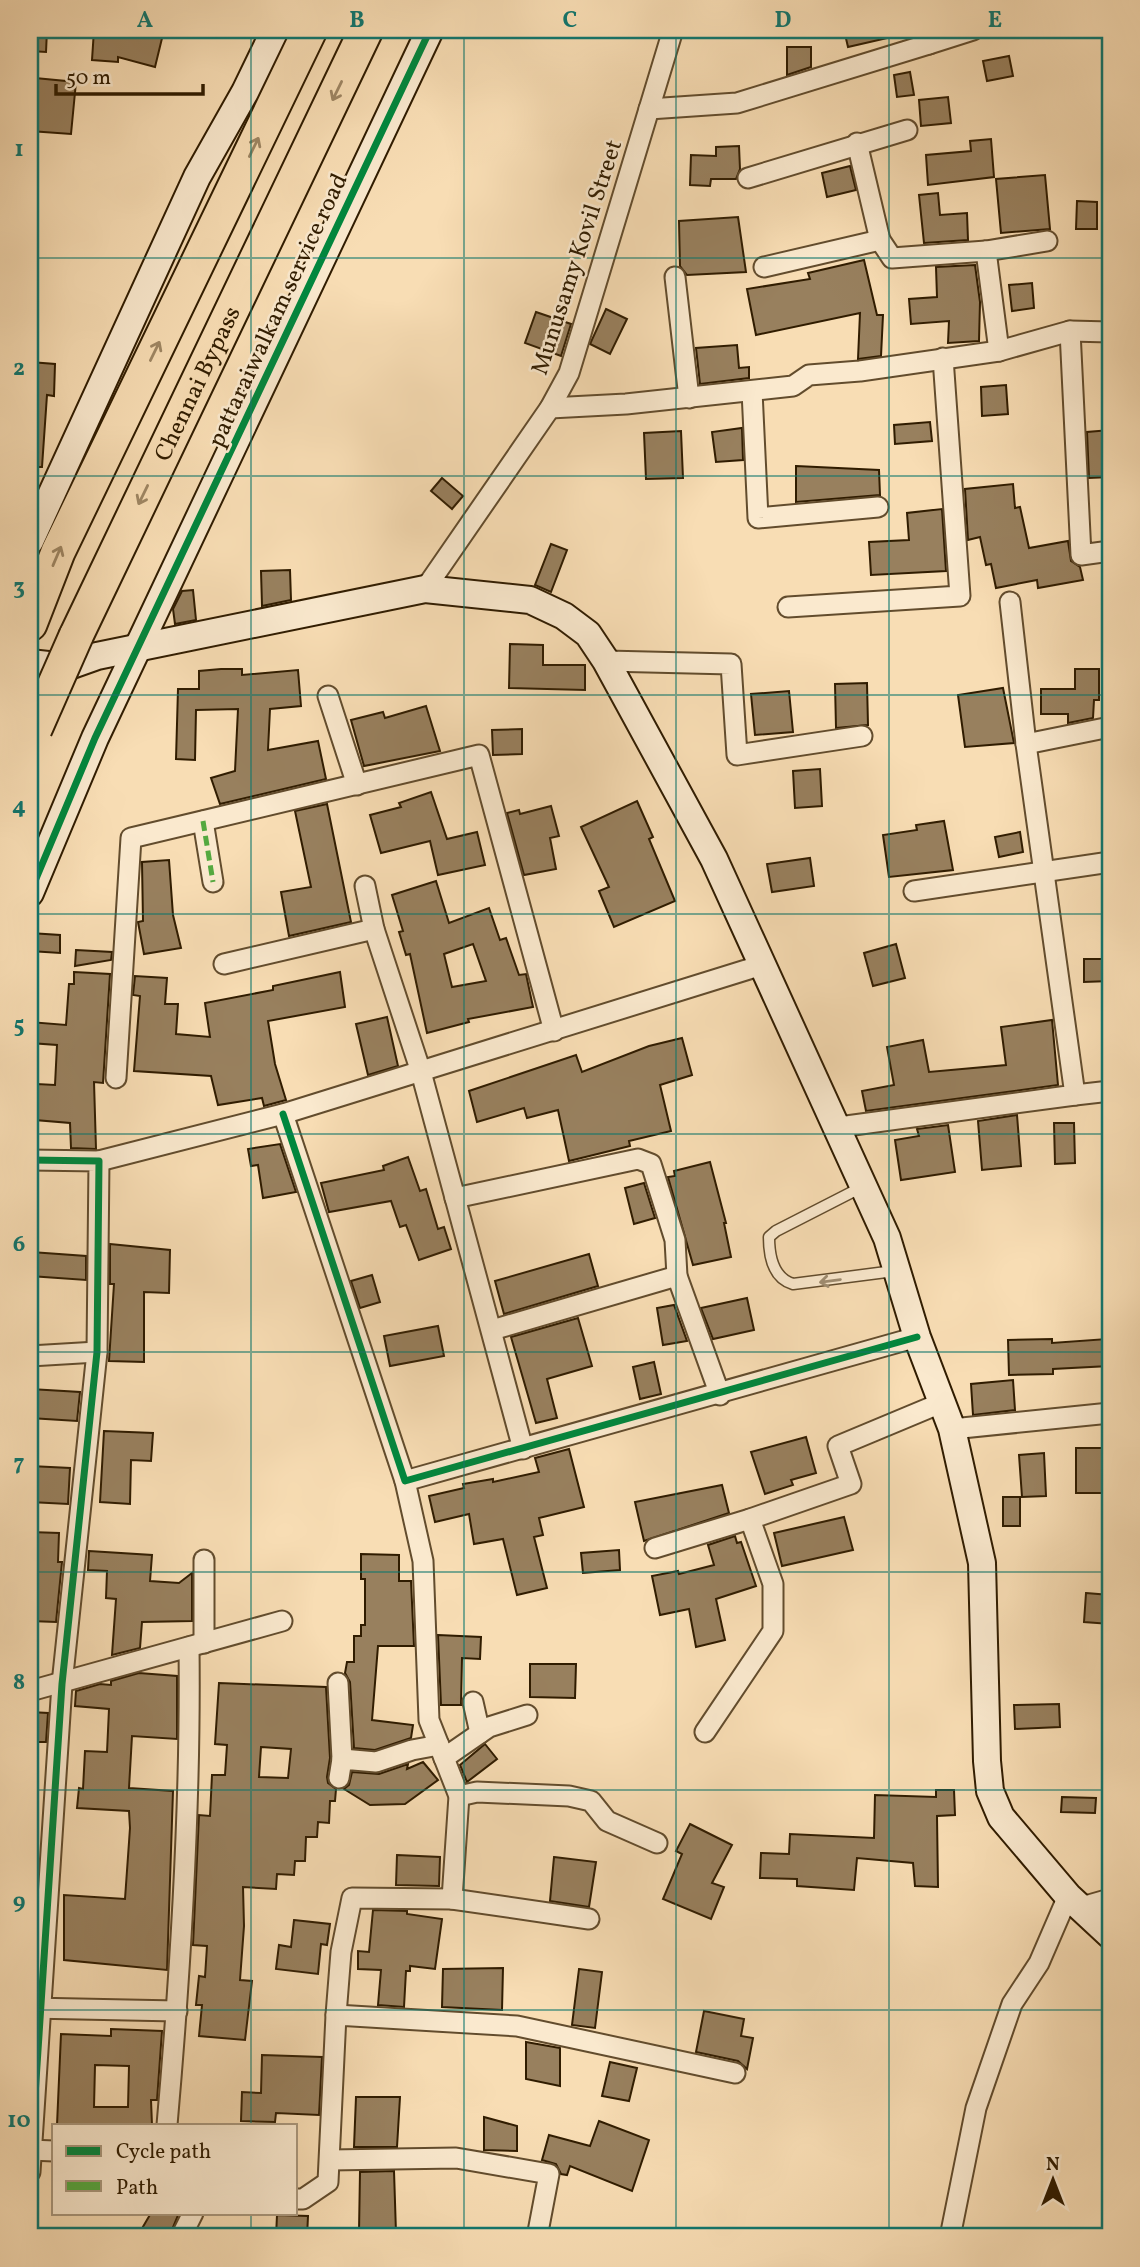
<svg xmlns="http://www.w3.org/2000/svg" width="1140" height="2267" viewBox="0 0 1140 2267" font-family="Vollkorn,serif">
	<rect width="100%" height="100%" fill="#f8ddb4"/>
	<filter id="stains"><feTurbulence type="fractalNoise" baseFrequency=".00286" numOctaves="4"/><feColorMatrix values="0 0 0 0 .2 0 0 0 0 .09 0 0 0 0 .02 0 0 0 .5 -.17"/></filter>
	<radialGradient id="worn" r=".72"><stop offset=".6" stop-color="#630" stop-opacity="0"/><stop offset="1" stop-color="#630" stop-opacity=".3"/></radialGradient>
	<g fill="#98805e" stroke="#301c00" stroke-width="2" fill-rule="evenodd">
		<path d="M30 30H47L46 52 30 51Z"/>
		<path d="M94 30H164L155 67 118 57V62L92 60Z"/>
		<path d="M844 30H895L896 36 848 47Z"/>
		<path d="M787 47H811V67L787 75Z"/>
		<path d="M1009 56 1013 76 987 81 983 61Z"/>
		<path d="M910 72 914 95 897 97 894 75Z"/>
		<path d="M35 78 76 82 71 134 30 131Z"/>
		<path d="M948 97 951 123 921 126 919 100Z"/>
		<path d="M991 139 994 177 928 185 926 155 971 151 970 141Z"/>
		<path d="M739 146 740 169 736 179H711L710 186 690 185 691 155 716 156V147Z"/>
		<path d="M850 166 856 190 827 197 822 173Z"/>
		<path d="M1045 175 1050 229 1001 233 996 179Z"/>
		<path d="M938 193 940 215 967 213 968 240 924 243 919 195Z"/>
		<path d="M1077 201 1097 202V229H1076Z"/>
		<path d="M738 217 746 272 687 275 680 266 679 221Z"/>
		<path d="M864 260 877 315H883L881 356 858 359 860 313 756 335 747 289 810 279 808 273Z"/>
		<path d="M975 265 980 302 979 341 948 343 949 321 911 324 909 299 937 297 936 267Z"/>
		<path d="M1032 283 1034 308 1012 311 1009 285Z"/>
		<path d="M606 309 627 319 610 354 590 344Z"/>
		<path d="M536 312 571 324 561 356 525 343Z"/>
		<path d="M737 345 739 368 749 367V378L700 384 696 348Z"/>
		<path d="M30 362 55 364 54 396 47 395 42 467H30Z"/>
		<path d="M1006 385 1008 414 982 416 981 387Z"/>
		<path d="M930 422 932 441 895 444 894 425Z"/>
		<path d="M742 428 743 460 716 462 712 432Z"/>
		<path d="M1110 430V477L1089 478 1087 432Z"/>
		<path d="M681 431 683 478 646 479 644 433Z"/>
		<path d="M796 466 879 470 880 495 796 502Z"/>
		<path d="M442 478 463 496 452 509 431 491Z"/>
		<path d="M1013 484 1015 508 1020 507 1029 548 1068 541 1071 561 1080 567 1083 580 1038 588 1037 580 996 588 991 564 986 565 980 537 968 540 965 489Z"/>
		<path d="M942 509 946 571 871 575 869 542 909 540 907 513Z"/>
		<path d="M551 544 567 550 551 592 535 585Z"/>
		<path d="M290 570 291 600 262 606 261 571Z"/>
		<path d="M193 590 196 620 175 624 173 609 182 591Z"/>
		<path d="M510 644 543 645V665H585V690L509 688Z"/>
		<path d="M221 669H242V675L298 670 301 706 270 709 268 750 318 741 326 779 220 804 211 778 235 771 238 709 196 710 195 760 176 759 178 689H199V671Z"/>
		<path d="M1075 669H1099V700H1094L1093 718 1068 723V714H1041V689H1075Z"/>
		<path d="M867 683 868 725 836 728 835 684Z"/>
		<path d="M1003 688 1014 743 965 747 958 695Z"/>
		<path d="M789 691 793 732 755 735 751 694Z"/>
		<path d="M426 706 440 751 364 766 351 720 383 712 385 718Z"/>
		<path d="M522 729V754L493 755 492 730Z"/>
		<path d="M820 769 822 806 795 808 793 771Z"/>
		<path d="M431 792 447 839 477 832 485 865 438 875 430 841 381 853 370 815 401 807 399 803Z"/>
		<path d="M637 801 653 837 649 839 675 901 614 927 599 891 609 887 581 827Z"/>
		<path d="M327 804 351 922 289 936 281 892 311 887 295 811Z"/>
		<path d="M551 806 559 836 550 838 556 869 524 875 507 813 519 810 520 814Z"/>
		<path d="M944 821 953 870 889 877 883 835 917 830 916 825Z"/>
		<path d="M1020 832 1023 852 999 857 995 837Z"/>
		<path d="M810 858 814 886 772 892 767 864Z"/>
		<path d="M169 860 173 915 181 948 144 954 138 922 143 921 142 862Z"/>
		<path d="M436 881 449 923 489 908 500 940 506 938 519 975 526 974 533 1007 468 1019 469 1022 427 1033 410 954 406 955 399 932 403 931 392 895ZM473 944 486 981 452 987 444 954Z"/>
		<path d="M30 933 60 935V953L30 951Z"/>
		<path d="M896 944 905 978 873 986 864 953Z"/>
		<path d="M76 950 112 952 111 960 75 966Z"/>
		<path d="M1084 959H1110V981L1084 982Z"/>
		<path d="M74 972 110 974 103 1083 94 1082 96 1149 71 1148 70 1123 35 1120 37 1084 55 1085 57 1045 30 1043V1022L66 1025 69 984H74Z"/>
		<path d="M340 972 345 1007 268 1021 275 1064 286 1100 264 1106 262 1098 218 1105 211 1076 134 1071 140 996 133 995 135 976 167 978 165 1004H178L176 1034 210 1037 205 1003 273 990V986Z"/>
		<path d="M387 1017 398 1066 368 1075 356 1024Z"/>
		<path d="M1052 1020 1058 1085 866 1111 862 1091 894 1085 887 1047 923 1040 929 1072 1006 1065 1001 1027Z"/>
		<path d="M682 1038 692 1075 660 1085 671 1131 629 1141 630 1146 569 1161 558 1110 527 1118 524 1108 477 1122 469 1091 576 1055 582 1072 649 1046Z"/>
		<path d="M1017 1115 1021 1166 982 1170 978 1121Z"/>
		<path d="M1054 1123H1074L1075 1163 1055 1164Z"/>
		<path d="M948 1125 955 1172 901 1180 895 1140 919 1136 917 1129Z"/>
		<path d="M280 1144 296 1192 263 1198 258 1165 251 1166 248 1149Z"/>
		<path d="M408 1157 420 1191 426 1189 438 1229 444 1227 451 1249 419 1260 406 1225 400 1227 391 1201 329 1212 321 1183 384 1170 383 1166Z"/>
		<path d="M710 1162 726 1223H724L731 1257 693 1265 668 1177 675 1176 674 1171Z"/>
		<path d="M644 1183 655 1218 634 1224 625 1188Z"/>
		<path d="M110 1244 170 1250 169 1293 144 1292V1362L109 1361 114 1284H110Z"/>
		<path d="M31 1252 86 1256V1280L30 1276Z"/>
		<path d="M589 1254 598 1286 504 1314 495 1281Z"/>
		<path d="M372 1275 380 1302 360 1308 351 1281Z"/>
		<path d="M747 1298 754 1330 713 1339 701 1308Z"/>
		<path d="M674 1305 687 1341 663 1345 657 1308Z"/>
		<path d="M578 1318 592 1366 547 1379 557 1418 536 1423 511 1337Z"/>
		<path d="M438 1326 444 1356 390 1366 384 1336Z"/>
		<path d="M1052 1339V1343L1107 1339 1109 1366 1053 1369V1374L1009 1375 1008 1340Z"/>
		<path d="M654 1362 661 1394 640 1399 633 1367Z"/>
		<path d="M1013 1380 1015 1410 973 1415 971 1384Z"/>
		<path d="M30 1389 80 1392 77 1421 30 1418Z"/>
		<path d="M104 1431 153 1433 151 1461 131 1460 130 1504 100 1502Z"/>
		<path d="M806 1437 816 1473 791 1480 793 1485 765 1494 751 1452Z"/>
		<rect x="1076" y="1448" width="34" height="45"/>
		<path d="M569 1449 584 1507 539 1518 543 1535 534 1537 547 1588 517 1595 503 1539 474 1544 469 1514 435 1522 429 1496 464 1488 463 1484 493 1479V1482L539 1472 535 1458Z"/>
		<path d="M1044 1453 1046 1496 1022 1497 1019 1455Z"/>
		<path d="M30 1466 70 1468 68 1504 30 1502Z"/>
		<path d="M722 1485 729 1513 644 1541 635 1502Z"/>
		<rect x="1003" y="1497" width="17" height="29"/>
		<path d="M844 1517 853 1550 782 1566 774 1533Z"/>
		<path d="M30 1532 59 1533 58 1562H62L56 1622 30 1621Z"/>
		<path d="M735 1536 737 1543 741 1542 756 1586 716 1599 725 1640 696 1647 689 1609 660 1615 652 1576 678 1571 679 1574 714 1565 708 1545Z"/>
		<path d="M619 1550 620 1570 583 1573 581 1553Z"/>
		<path d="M89 1551 152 1555 150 1581 179 1583 192 1573V1621L142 1622 140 1648 112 1655 116 1599 106 1598 107 1571 88 1570Z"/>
		<path d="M361 1554 399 1555V1581H411L414 1646H378L372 1720 413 1725 411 1738 375 1750 354 1748 350 1682 345 1673 347 1662H354V1636H361V1625H365V1579H361Z"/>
		<path d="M1086 1593 1110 1595V1624L1084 1622Z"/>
		<path d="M438 1635 481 1637 480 1659 462 1658 461 1705H441Z"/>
		<path d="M530 1664H576L575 1698 530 1697Z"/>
		<path d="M139 1673 177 1676V1739L132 1736 129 1788 173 1791 167 1970 64 1960V1895L125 1899 130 1828 129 1811 77 1808 79 1788 83 1789 85 1751 107 1752 109 1709 75 1706 76 1691 100 1684 111 1685V1681Z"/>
		<path d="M219 1683 326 1687 330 1758 327 1777 328 1783 336 1789 335 1801H330L329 1823 318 1822 317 1837H306L305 1861H295L294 1875 277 1874 276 1889 243 1887 244 1926 240 1980 252 1981 245 2040 199 2036 202 2005H196L199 1976 205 1977 207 1946 193 1945 199 1815 210 1816 212 1775H225L227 1745 215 1744ZM261 1747 291 1749 288 1778 259 1777Z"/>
		<path d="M1059 1704 1060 1727 1015 1729 1014 1705Z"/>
		<path d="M30 1712 48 1713 46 1742H30Z"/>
		<path d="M485 1744 497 1759 467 1782 460 1765Z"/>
		<path d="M423 1762 438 1780 405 1804 370 1805 344 1789 349 1785 352 1772 379 1774 408 1764 407 1769Z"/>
		<path d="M936 1790H954L955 1815 937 1816 938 1887 915 1886 913 1863 857 1858 854 1890 797 1886V1879L760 1878 761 1853 789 1854 790 1834 874 1838 875 1795 936 1797Z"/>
		<path d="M1062 1797 1096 1798 1095 1813 1061 1812Z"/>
		<path d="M690 1824 732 1845 712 1883 724 1887 711 1919 663 1899 682 1854 676 1851Z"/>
		<path d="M397 1855 440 1857 439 1886 396 1885Z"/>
		<path d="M554 1857 596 1862 589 1907 550 1901Z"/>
		<path d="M373 1910 407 1911V1914L442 1919 435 1969 410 1966V1971H406L404 2007 378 2005 381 1970 358 1969V1951L369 1952Z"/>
		<path d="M294 1920 330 1924 327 1945 321 1944 318 1974 276 1969 279 1945 291 1947Z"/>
		<path d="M503 1968 502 2010 442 2007 443 1969Z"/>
		<path d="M579 1969 602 1972 595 2028 572 2025Z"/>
		<path d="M704 2011 744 2019 741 2036 753 2038 747 2069 738 2061 696 2052Z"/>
		<path d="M111 2029 162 2031 157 2100H151L152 2125H57L61 2034 111 2036ZM95 2065 129 2066 128 2107H94Z"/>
		<path d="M526 2042 560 2048V2086L526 2079Z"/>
		<path d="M262 2055 322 2057 319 2115 276 2113 275 2122 241 2121 242 2092 261 2093Z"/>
		<path d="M610 2062 637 2068 629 2101 602 2096Z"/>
		<path d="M356 2097H400L397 2147H354Z"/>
		<path d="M484 2117 517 2126V2151L484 2150Z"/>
		<path d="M599 2121 649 2140 632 2191 570 2166 567 2175 561 2174 556 2164 542 2160 549 2135 590 2146Z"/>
		<path d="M394 2171 396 2233 359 2232 360 2172Z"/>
		<path d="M151 2213H179L169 2237H137Z"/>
		<path d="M277 2215 308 2216 307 2237H276Z"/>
	</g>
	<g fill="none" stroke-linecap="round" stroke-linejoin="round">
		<defs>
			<path id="lane" d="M862 1187 776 1231 769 1237C769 1256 773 1278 793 1284L894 1271"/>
			<g id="street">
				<path d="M933 30 929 44 973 30"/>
				<path d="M649 109 737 103 929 44"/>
				<path d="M857 143 880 240 892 258 986 251 1047 241"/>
				<path d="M748 178 907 130"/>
				<path d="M986 251 999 351"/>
				<path d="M764 267 880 240"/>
				<path d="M675 277 689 398"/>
				<path d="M1070 331 1081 555 1110 551"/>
				<path d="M752 391 758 518 878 507"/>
				<path d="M550 408 626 404 793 386 809 375 860 371 999 351 1070 331 1110 332"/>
				<path d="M425 589 550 408 569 373 673 30"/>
				<path d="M1010 602 1026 744"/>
				<path d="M788 607 960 596 943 358"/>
				<path d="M606 661 731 664 737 755 862 736"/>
				<path d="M328 696 357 785"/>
				<path d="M203 821 213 882"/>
				<path d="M365 886 374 929"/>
				<path d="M914 891 1110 862"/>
				<path d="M224 964 374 929 421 1072 523 1449"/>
				<path d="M116 1078 131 838 479 755 554 1031"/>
				<path d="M1075 1095 1110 1091"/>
				<path d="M283 1114 405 1481 917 1337"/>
				<path d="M839 1127 1075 1095 1026 744 1110 727"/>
				<path d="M30 1160 99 1161 97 1352 62 1684 30 2172"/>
				<path d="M99 1161 283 1114 762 965"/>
				<path d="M455 1198 638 1159 651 1164 675 1240 677 1276 720 1395"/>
				<path d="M492 1330 677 1276"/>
				<path d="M30 1356 97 1352"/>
				<path d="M952 1429 1110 1413"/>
				<path d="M655 1548 750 1519"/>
				<path d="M204 1560V1643"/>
				<path d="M338 1683 342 1759"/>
				<path d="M30 1691 282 1621"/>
				<path d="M473 1702 480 1733"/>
				<path d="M705 1732 773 1631V1584L750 1519 851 1484 838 1446 941 1403"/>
				<path d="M444 1758 489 1727 527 1715"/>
				<path d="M339 1778 342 1759 376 1762 412 1750 439 1745"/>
				<path d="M459 1796 477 1792 569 1796 591 1801 607 1821 657 1843"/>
				<path d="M452 1899 589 1919"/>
				<path d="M1082 1907 1110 1899"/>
				<path d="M30 2008 177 2011"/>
				<path d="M336 2015 341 1952 352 1898 452 1899 459 1796 429 1720 423 1561 405 1481"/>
				<path d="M167 2125C181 1966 191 1807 189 1647"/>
				<path d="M30 2150 54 2151"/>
				<path d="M330 2160 456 2158 549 2174 537 2237"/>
				<path d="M296 2199H303L328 2182 336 2015 517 2026 735 2073"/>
				<path d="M181 2237 193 2213"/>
				<path d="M950 2237 976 2108 1012 2004 1039 1963 1068 1896"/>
			</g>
			<g id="secondary">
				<path d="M30 541 197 177 245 92 275 30"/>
				<path d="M30 663 66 667 97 656 425 589 530 600 564 616 588 634 606 661 714 859 887 1238 917 1337 952 1429 982 1563 987 1761 990 1791 1001 1817 1068 1896 1110 1935"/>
				<path d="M30 893 95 738 430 30"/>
			</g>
			<g id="highway">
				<path d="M30 624 58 552 310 30"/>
				<path id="s1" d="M76 636 366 30"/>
			</g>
		</defs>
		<use href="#lane" stroke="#624c2d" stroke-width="13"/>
		<use href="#street" stroke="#624c2d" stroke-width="23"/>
		<use href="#secondary" stroke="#301c00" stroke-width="30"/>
		<use href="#highway" stroke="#301c00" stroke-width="37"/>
		<use href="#lane" stroke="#fae9ce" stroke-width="10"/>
		<use href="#street" stroke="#fae9ce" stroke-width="19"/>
		<use href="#secondary" stroke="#fae9ce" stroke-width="26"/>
		<use href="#highway" stroke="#f8ddb4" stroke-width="33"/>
		<defs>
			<path id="highway-bridge" d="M35 729 76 636"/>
		</defs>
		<use href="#highway-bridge" stroke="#301c00" stroke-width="37" stroke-linecap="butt"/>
		<use href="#highway-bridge" stroke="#f8ddb4" stroke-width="33"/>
		<path stroke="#54a940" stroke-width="5" stroke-dasharray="10 5" stroke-linecap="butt" d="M203 821 213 882"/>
		<defs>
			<g id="cycleway">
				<path d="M30 893 95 738 430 30"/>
				<path d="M283 1114 405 1481 917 1337"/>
				<path d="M30 1160 99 1161 97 1352 62 1684 30 2172"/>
			</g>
		</defs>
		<use href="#cycleway" stroke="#fae9ce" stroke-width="11"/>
		<use href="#cycleway" stroke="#00873e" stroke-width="7"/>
	</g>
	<defs><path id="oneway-shaft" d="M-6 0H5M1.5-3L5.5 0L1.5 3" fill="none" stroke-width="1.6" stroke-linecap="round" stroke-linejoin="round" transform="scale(1.75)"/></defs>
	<g stroke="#9e8663">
		<use href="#oneway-shaft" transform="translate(337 91) rotate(116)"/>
		<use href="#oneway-shaft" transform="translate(254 147) rotate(-64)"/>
		<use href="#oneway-shaft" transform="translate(155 351) rotate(-64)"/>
		<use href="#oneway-shaft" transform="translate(143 495) rotate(116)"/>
		<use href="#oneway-shaft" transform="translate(57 556) rotate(-67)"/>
	</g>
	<use stroke="#9f8d71" href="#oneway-shaft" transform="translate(830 1281) rotate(172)"/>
	<path fill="none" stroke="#0f766e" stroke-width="2" stroke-opacity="0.55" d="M251 30V2125M464 30V2237M676 30V2237M889 30V2237M30 258H1110M30 476H1110M30 695H1110M30 914H1110M30 1134H1110M30 1352H1110M30 1572H1110M30 1790H1110M30 2010H1110M251 2213V2237"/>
	<g text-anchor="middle" stroke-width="5" stroke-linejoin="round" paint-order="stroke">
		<g font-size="24" fill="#301c00" stroke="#fae9ce">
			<text transform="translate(576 257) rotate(-72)" y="8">Munusamy Kovil Street</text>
			<text transform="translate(277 310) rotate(-65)" y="8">pattaraiwalkam service road</text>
			<text dy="8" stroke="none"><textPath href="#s1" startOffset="280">Chennai Bypass</textPath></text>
		</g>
	</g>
	<rect width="1140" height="2267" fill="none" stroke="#f8ddb4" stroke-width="77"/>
	<rect x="52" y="2124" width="245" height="91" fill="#fae9ce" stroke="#a9977c" stroke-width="2"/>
	<rect x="66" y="2146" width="35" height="10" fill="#00873e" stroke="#a9977c" stroke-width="2"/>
	<text x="116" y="2158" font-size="21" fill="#301c00">Cycle path</text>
	<rect x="66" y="2181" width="35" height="10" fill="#54a940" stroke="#a9977c" stroke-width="2"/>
	<text x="116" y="2194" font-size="21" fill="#301c00">Path</text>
	<g transform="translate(1053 2180)" stroke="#fae9ce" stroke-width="5" paint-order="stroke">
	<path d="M0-5L12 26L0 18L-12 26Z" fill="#301c00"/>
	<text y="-10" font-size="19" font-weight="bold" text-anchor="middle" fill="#301c00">N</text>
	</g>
	<path d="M56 84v10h147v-10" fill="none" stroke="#301c00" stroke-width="3.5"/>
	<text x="66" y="84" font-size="21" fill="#301c00" stroke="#fae9ce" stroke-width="5" paint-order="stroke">50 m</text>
	<rect x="38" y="38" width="1064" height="2190" fill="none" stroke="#0f766e" stroke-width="2.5"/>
	<g font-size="23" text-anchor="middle" font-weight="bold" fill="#0f766e">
		<text x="145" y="27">A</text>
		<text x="357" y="27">B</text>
		<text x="570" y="27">C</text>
		<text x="783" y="27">D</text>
		<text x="995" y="27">E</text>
		<text x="19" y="156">1</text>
		<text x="19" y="375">2</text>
		<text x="19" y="594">3</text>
		<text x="19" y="813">4</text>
		<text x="19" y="1032">5</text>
		<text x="19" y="1251">6</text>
		<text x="19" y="1470">7</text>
		<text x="19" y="1689">8</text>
		<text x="19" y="1908">9</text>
		<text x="19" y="2127">10</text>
	</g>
	<rect width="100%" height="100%" filter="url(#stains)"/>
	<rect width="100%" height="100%" fill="url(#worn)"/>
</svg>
